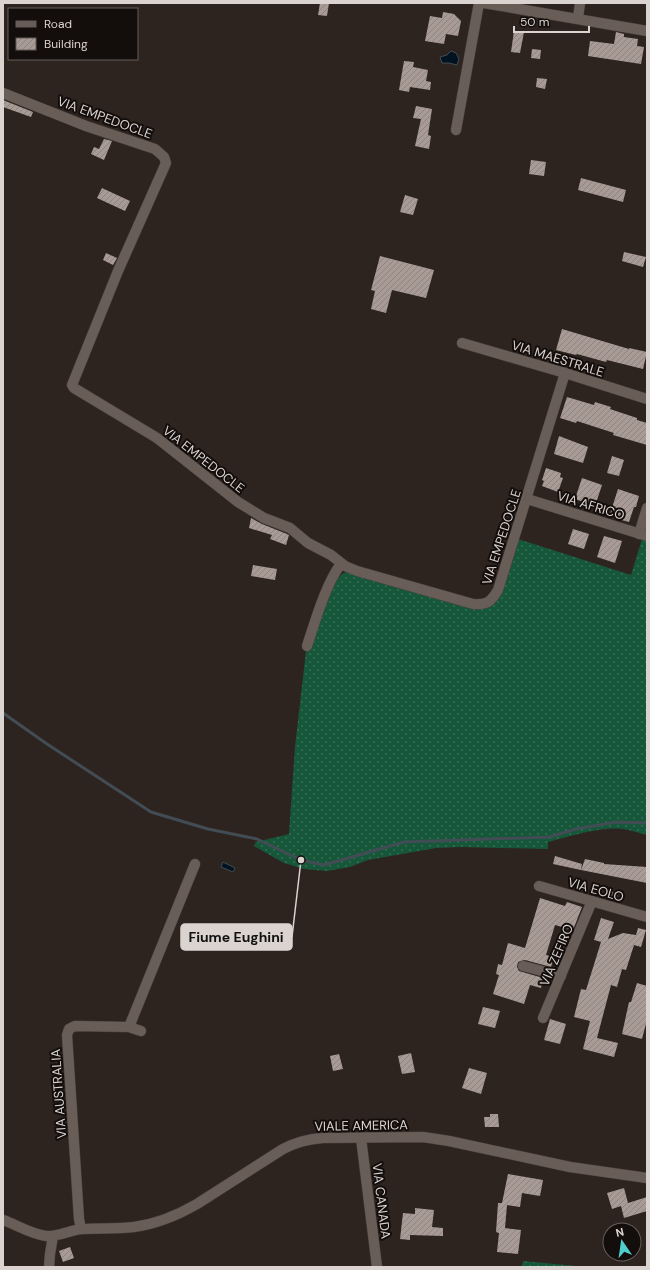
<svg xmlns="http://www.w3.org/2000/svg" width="650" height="1270" viewBox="0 0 650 1270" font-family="'DM Sans',sans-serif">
	<defs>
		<pattern id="grass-dots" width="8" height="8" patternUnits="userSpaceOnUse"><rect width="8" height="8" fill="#16573a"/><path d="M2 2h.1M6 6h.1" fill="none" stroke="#376e55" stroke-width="1.8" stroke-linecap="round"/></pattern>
		<pattern id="building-hatch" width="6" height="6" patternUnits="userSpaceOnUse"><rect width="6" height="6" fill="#a89b95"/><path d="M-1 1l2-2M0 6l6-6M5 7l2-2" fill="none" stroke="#8e847f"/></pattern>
	</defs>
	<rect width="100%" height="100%" fill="#2e241f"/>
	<g fill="url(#grass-dots)">
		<path d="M518 539 631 575 642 539 647 541V835C639 833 631 830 622 829 603 826 567 837 548 842V849L461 847 436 848 368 860 350 867 327 871 304 869 284 863 254 846 256 842 289 834 295 747 306 651 310 649 315 631 334 583 341 575 347 571 488 606Z"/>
		<path d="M523 1261 576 1266 522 1267Z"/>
	</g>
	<g fill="#011220" stroke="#424c55">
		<path d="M451 51 456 53 459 59 457 65 449 63H442L440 57 447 55Z"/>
		<path d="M223 862 235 868 233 872 221 867Z"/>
	</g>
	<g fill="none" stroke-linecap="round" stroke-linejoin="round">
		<path stroke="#424c55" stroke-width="3" d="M3 713 47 744 151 812 208 829 257 839 301 860 324 865 404 842 549 837 576 829 616 822 647 823"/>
	</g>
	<g fill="url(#building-hatch)">
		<path d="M320 3H329L327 16 318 15Z"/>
		<path d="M443 12 454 14 461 21 458 36 446 34 444 44 425 41 430 16 442 18Z"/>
		<path d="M514 31 524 32 520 53 511 52Z"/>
		<path d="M616 32 624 34V37L638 39 637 46 644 47 641 64 588 56 590 41 614 44Z"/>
		<path d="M532 49 541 50 540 59 531 58Z"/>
		<path d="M404 61 414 62 413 67 428 70 426 81 431 82 430 90 410 87 409 92 399 90Z"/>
		<path d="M537 78 547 79 545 89 536 87Z"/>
		<path d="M3 100 33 112 31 117 3 107Z"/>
		<path d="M416 106 432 109 428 135 431 136 429 149 415 146 421 119 413 118Z"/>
		<path d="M104 139 112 141 104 160 91 154 94 147 99 149Z"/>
		<path d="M531 160 546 162 544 176 529 174Z"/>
		<path d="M581 178 626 190 623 202 578 190Z"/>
		<path d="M102 188 130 201 125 211 97 198Z"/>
		<path d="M405 195 418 199 413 215 400 212Z"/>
		<path d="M624 252 646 257 643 267 622 261Z"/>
		<path d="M106 253 117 258 113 265 103 260Z"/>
		<path d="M380 256 434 270 426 298 392 290 386 313 371 309 375 291 371 290Z"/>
		<path d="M562 329 629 349V348L647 352 643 369 607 360 606 362 577 354 576 355 556 350Z"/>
		<path d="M567 397 594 405 595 402 611 407 610 409 637 418V420L647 423V445L613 435 614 433 577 421 576 423 560 418Z"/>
		<path d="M559 436 588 447 583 463 554 454Z"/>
		<path d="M612 456 624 460 619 476 607 473Z"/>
		<path d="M546 468 561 473 560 477 563 478 558 492 542 486 544 481 542 480Z"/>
		<path d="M582 478 602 485 595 506 575 499Z"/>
		<path d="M618 489 639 496 636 507H634L629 522 614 518 615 515 610 514Z"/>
		<path d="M251 518 262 524 287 534 289 535 286 545 270 539 272 535 249 528Z"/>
		<path d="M573 529 589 534 584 549 568 544Z"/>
		<path d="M604 536 622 541 615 563 597 557Z"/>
		<path d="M253 565 277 569 275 580 251 576Z"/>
		<path d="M555 856 582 864 581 870 553 864Z"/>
		<path d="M585 859 604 863V864L647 867V883L581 870Z"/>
		<path d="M609 891 618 893 616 901 607 899Z"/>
		<path d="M540 898 565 906 567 902 582 907 573 930 555 925 546 955 554 957 551 967 525 960 518 962 517 967 519 971 543 978 541 988 530 985 524 1004 493 994 499 975 496 974 498 964 502 965 508 943 525 948Z"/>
		<path d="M601 918 614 922 608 939 623 933 636 935 638 928 646 930 641 947 634 945 626 970 622 969 617 987 611 985 597 1038 618 1043 614 1057 583 1049 590 1021 574 1017 581 989 586 990 601 942 594 940Z"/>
		<path d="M637 983 647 986V1020L642 1039 622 1034 629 1002H631Z"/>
		<path d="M483 1007 500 1011 495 1028 478 1024Z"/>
		<path d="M550 1019 566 1024 560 1044 544 1040Z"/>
		<path d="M411 1053 415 1072 402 1074 398 1056Z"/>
		<path d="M339 1054 343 1069 333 1071 330 1056Z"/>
		<path d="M469 1068 487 1073 481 1094 462 1088Z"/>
		<path d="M490 1114H498L499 1127H485L484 1117H490Z"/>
		<path d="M508 1174 543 1180 540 1196 522 1193 520 1207 507 1205 505 1228 521 1230 518 1254 497 1252 499 1233 496 1232 498 1203H502Z"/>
		<path d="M624 1188 628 1203 647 1197V1211L624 1218 621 1206 612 1209 607 1193Z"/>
		<path d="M415 1208 434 1210 432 1227 443 1228V1236L410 1235V1240L400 1239 403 1213 415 1214Z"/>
		<path d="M70 1247 74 1258 63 1262 59 1251Z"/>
	</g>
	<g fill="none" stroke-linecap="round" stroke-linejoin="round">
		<defs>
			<g id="minor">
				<path d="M484 3 647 31"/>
				<path d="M578 18 580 3"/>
				<path d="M3 93 86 126 155 149 164 157 166 163 118 271 72 385 74 388 157 438 238 502 264 518 290 528 308 543 331 555 345 566 357 571 473 604C487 605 491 602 498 590L565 373"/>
				<path d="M456 130 479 3"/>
				<path d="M462 343 565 373 647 399"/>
				<path d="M527 499 647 536"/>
				<path d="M639 534 647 508"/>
				<path d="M307 646C315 622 326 583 341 564"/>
				<path d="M539 886 647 917"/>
				<path d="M523 966 561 976"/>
				<path d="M543 1018 592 901"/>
				<path d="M129 1027 195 864"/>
				<path d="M361 1138 377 1267"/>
				<path d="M3 1220C17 1225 31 1234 46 1236 58 1237 70 1230 82 1229 99 1228 117 1229 134 1227 156 1224 178 1215 197 1204L283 1149C296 1142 308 1139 323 1138L423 1137 449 1141 570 1167 647 1178"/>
				<path d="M81 1229 79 1219 67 1035 69 1029 75 1026 129 1027 141 1031"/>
				<path d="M49 1267 50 1254 53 1236"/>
			</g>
		</defs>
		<use href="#minor" stroke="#49403d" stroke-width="11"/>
		<use href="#minor" stroke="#695d58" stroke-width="10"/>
	</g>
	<g text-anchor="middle" stroke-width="4" stroke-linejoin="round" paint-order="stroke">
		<g font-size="13" fill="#dad3d0" stroke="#130e0c">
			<text transform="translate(105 117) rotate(20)" y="5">VIA EMPEDOCLE</text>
			<text transform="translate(558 358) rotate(17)" y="5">VIA MAESTRALE</text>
			<text transform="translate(204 459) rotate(38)" y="5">VIA EMPEDOCLE</text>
			<text transform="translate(591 505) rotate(17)" y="5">VIA AFRICO</text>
			<text transform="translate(501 537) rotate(-72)" y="5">VIA EMPEDOCLE</text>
			<text transform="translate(596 889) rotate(16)" y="5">VIA EOLO</text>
			<text transform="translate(556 955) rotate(-67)" y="5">VIA ZEFIRO</text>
			<text transform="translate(58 1094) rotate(-94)" y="5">VIA AUSTRALIA</text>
			<text transform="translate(361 1125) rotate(-1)" y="5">VIALE AMERICA</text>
			<text transform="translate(382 1201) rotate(83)" y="5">VIA CANADA</text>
		</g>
	</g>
	<path fill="none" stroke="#dad3d0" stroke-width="1.5" d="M301 860L292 937"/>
	<circle fill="#dad3d0" stroke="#130e0c" stroke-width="1.5" cx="301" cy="860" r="4"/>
	<rect fill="#dad3d0" stroke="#dad3d0" stroke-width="1.5" x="181" y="924" width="111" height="26" rx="4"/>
	<g font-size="14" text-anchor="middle" font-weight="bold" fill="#111">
		<text x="236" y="942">Fiume Eughini</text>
	</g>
	<rect width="650" height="1270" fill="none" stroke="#dad3d0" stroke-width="8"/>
	<rect x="8" y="8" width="130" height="52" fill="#130e0c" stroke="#635d5a"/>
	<rect x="16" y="21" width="20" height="6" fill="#695d58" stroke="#635d5a"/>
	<text x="44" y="28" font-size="12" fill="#dad3d0">Road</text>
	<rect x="16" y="38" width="20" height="12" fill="url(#building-hatch)" stroke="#635d5a"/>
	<text x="44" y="48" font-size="12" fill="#dad3d0">Building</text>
	<g transform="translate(622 1242) rotate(347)"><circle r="19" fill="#130e0c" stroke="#635d5a"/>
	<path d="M0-3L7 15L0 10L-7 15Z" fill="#52cdce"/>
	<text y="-6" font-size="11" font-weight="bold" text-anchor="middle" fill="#dad3d0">N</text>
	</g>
	<path d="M514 26v6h75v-6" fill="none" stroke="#dad3d0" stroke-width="2"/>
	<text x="520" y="26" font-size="12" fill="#dad3d0" stroke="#130e0c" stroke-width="3" paint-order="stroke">50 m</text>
</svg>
